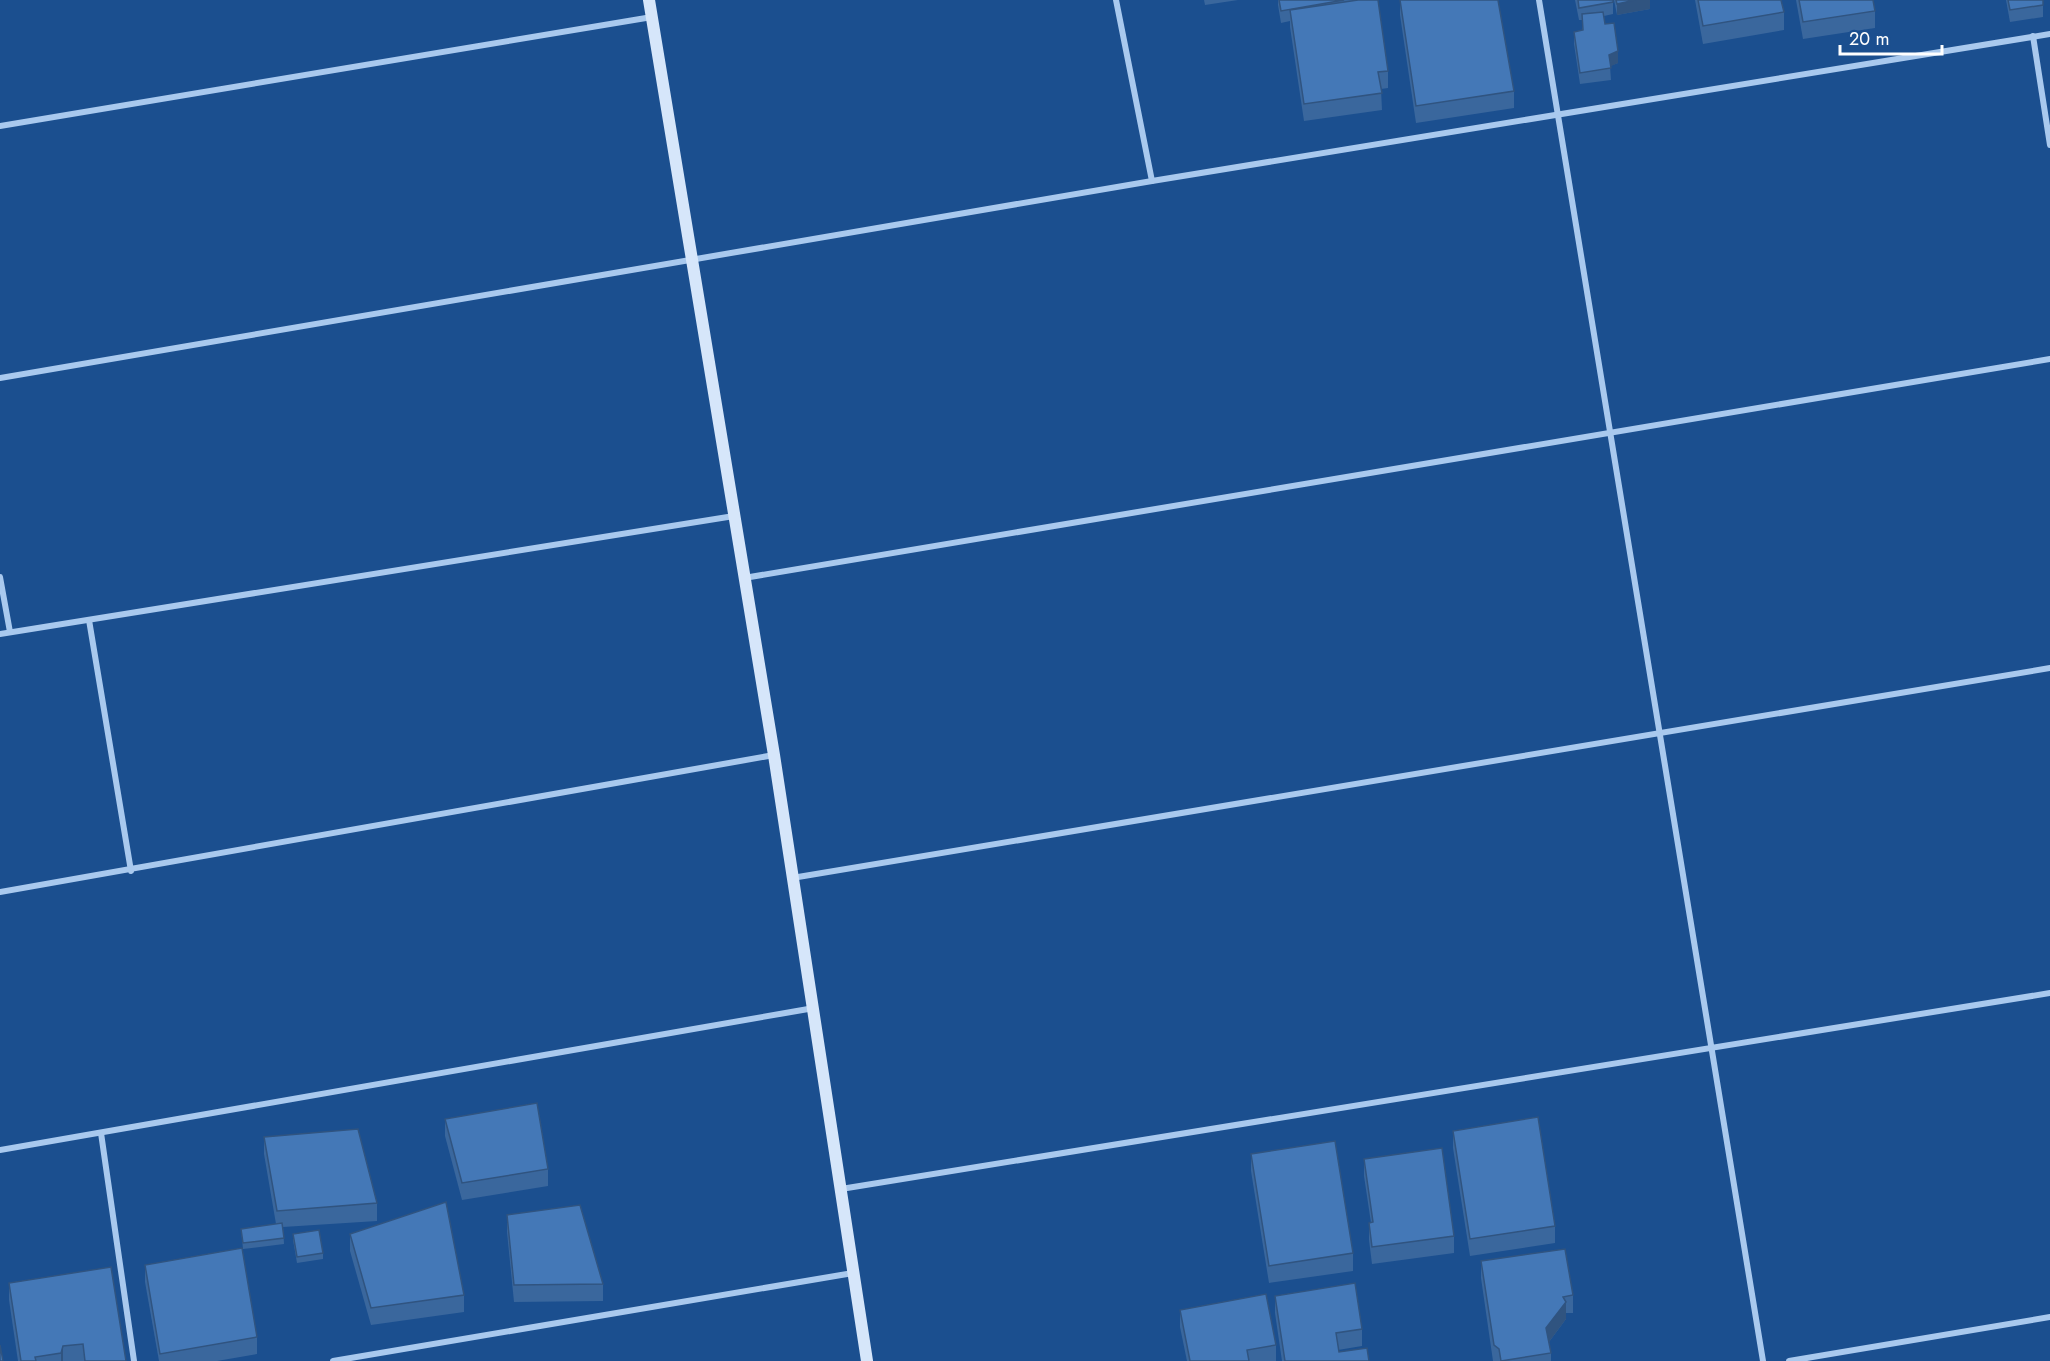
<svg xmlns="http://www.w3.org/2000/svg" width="2050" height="1361" viewBox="0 0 2050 1361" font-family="Jost,sans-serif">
	<rect width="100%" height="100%" fill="#1b4f8f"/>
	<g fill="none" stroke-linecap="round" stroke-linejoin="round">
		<g stroke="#a9c9ee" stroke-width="6">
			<path d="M1116 0 1152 181"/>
			<path d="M1539 0 1763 1361"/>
			<path d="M2033 36 2050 145"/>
			<path d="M0 126 652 17"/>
			<path d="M0 378 1152 181 2050 34"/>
			<path d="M0 577 10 632"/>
			<path d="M744 578 2050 359"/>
			<path d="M89 620 131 871"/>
			<path d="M0 634 734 516"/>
			<path d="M792 878 2050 668"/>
			<path d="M0 892 774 755"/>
			<path d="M101 1133 134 1361"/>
			<path d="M0 1150 814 1008"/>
			<path d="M841 1189 2050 993"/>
			<path d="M333 1361 853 1273"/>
			<path d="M1789 1361 2050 1317"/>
		</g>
		<path stroke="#d6e6fa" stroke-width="12" d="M649 0 774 755 867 1361"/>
	</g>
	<g fill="#3a679d">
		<path d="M1204 0H1238L1205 5Z"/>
		<path d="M1278 0H1378L1388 71V88L1381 89 1382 110 1304 121 1290 27V21L1281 23 1278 5Z"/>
		<path d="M1400 0 1514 91V108L1416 123 1400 15Z"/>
		<path d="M1575 0H1613V14L1604 16 1605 24 1618 63 1610 66 1611 80 1580 84 1574 44V32L1582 30V20H1579Z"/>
		<path d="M1614 0H1650V9L1617 15Z"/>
		<path d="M1695 0H1781L1784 12V30L1703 44Z"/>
		<path d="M1796 0H1873L1875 11V28L1803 39Z"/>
		<path d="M2006 0H2043V17L2010 22Z"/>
		<path d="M445 1119 548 1169V1186L462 1200 445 1136Z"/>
		<path d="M1453 1131 1555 1226V1243L1470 1256 1453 1148Z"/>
		<path d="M264 1137 377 1203V1221L283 1227 284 1244 243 1249 241 1229 276 1224 264 1154Z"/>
		<path d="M1251 1154 1353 1253V1271L1269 1283 1251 1171Z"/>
		<path d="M1364 1159 1454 1236V1253L1372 1264 1369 1240V1223H1371L1364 1176Z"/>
		<path d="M507 1215 603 1284V1301L514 1302 507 1232Z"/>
		<path d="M293 1234 323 1253V1259L297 1263 293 1240Z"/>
		<path d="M350 1234 464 1295V1312L371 1325 350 1251Z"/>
		<path d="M1481 1261 1573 1295V1313H1566V1319L1549 1342 1551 1353V1361H1493L1481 1278Z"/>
		<path d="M145 1265 257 1337V1354L217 1361H159L145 1282Z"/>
		<path d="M9 1283 126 1361H18L9 1300Z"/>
		<path d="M1275 1296 1362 1329V1346L1338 1350 1339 1352 1369 1361H1282L1275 1313Z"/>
		<path d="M1180 1310 1276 1345V1361H1187L1180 1327Z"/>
	</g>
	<g fill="#305480">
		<path d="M1635 0H1650V9L1617 15V4Z"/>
		<path d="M1618 51V63L1609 67V55Z"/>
		<path d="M1566 1302V1319L1546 1346V1328Z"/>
		<path d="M63 1346V1361H61V1353Z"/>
	</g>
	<g fill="#4478b7" stroke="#305480" stroke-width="1.5">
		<path d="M1279 0H1344L1281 11Z"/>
		<path d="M1358 0H1378L1388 71 1378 72 1382 93 1304 104 1290 10Z"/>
		<path d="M1400 0H1498L1514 91 1416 106Z"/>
		<path d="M1578 0H1613V2L1579 8Z"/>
		<path d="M1616 0H1635L1617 4Z"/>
		<path d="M1698 0H1781L1784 12 1703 26Z"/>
		<path d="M1799 0H1873L1875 11 1803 22Z"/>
		<path d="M2008 0H2043V5L2010 10Z"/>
		<path d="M1603 12 1605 24 1614 23 1618 51 1609 55 1611 68 1580 73 1574 32 1583 30 1582 14Z"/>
		<path d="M537 1103 548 1169 462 1183 445 1119Z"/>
		<path d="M1538 1117 1555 1226 1470 1239 1453 1131Z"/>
		<path d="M358 1129 377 1203 277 1211 264 1137Z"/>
		<path d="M1335 1141 1353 1253 1269 1266 1251 1154Z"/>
		<path d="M1442 1148 1454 1236 1372 1247 1369 1223 1373 1222 1364 1159Z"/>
		<path d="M446 1202 464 1295 371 1308 350 1234Z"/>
		<path d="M580 1205 603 1284 514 1285 507 1215Z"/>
		<path d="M282 1223 284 1238 243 1243 241 1229Z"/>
		<path d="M319 1230 323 1253 297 1257 293 1234Z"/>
		<path d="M242 1248 257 1337 160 1354 145 1265Z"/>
		<path d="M1565 1249 1573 1295 1563 1297 1566 1302 1546 1328 1551 1353 1501 1361 1499 1349 1494 1345 1481 1261Z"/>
		<path d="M111 1267 126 1361H85L83 1344 63 1346 61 1353 35 1357 36 1361H21L9 1283Z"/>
		<path d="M1355 1283 1362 1329 1336 1333 1339 1352 1367 1348 1369 1361H1285L1275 1296Z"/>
		<path d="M1266 1294 1276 1345 1247 1350 1249 1361H1190L1180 1310Z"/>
		<path d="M0 1345 3 1361H0Z"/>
	</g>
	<path d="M1840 45v9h102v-9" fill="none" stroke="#ffffff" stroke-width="3"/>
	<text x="1849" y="45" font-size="18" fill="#ffffff" stroke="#1b4f8f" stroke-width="4.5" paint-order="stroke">20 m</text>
</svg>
